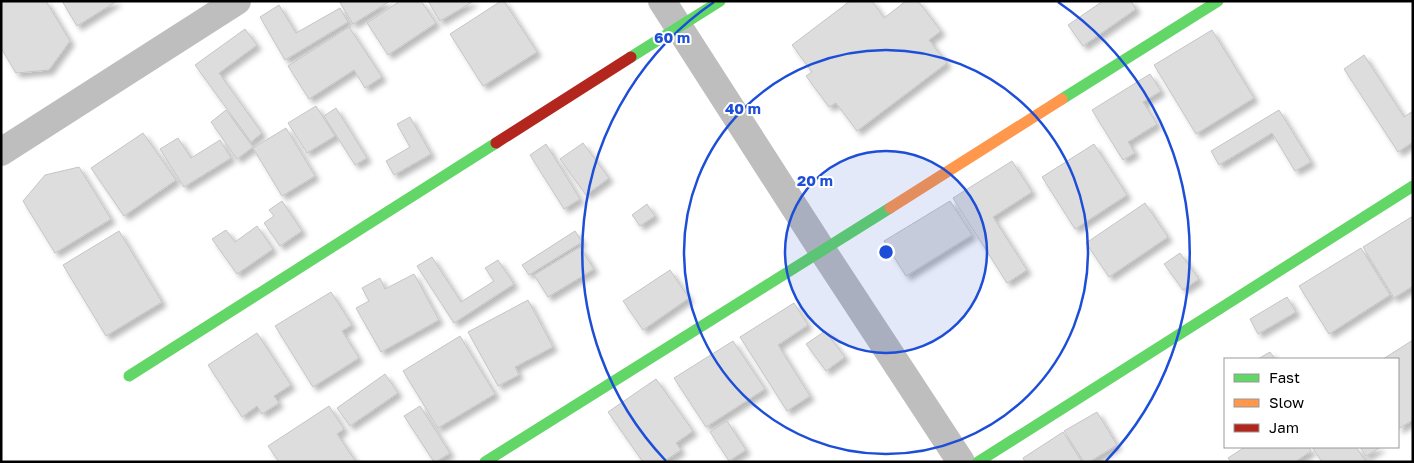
<svg xmlns="http://www.w3.org/2000/svg" width="1414" height="463" viewBox="0 0 1414 463" font-family="'Golos Text',sans-serif">
	<defs>
		<filter id="shadow"><feDropShadow dx="4.5" dy="4.5" stdDeviation="2.5" flood-color="#0004"/></filter>
	</defs>
	<rect width="100%" height="100%" fill="#fff"/>
	<g fill="#ddd" stroke="#c5c5c5" filter="url(#shadow)">
		<path d="M1 1H46L70 41 49 70 16 73 1 48Z"/>
		<path d="M62 1H117L77 26Z"/>
		<path d="M339 1H390L353 24Z"/>
		<path d="M400 1H421L436 23 388 55 367 23Z"/>
		<path d="M428 1H474L440 21Z"/>
		<path d="M501 1H504L537 52 483 86 450 34Z"/>
		<path d="M850 1H872L884 18 906 1H918L941 31 929 40 947 63 857 131 836 103 829 107 806 76 812 72 792 45Z"/>
		<path d="M1103 1H1131L1136 9 1083 46 1068 25Z"/>
		<path d="M279 5 296 33 340 8 348 22 285 60 260 17Z"/>
		<path d="M349 27 382 77 365 88 354 70 309 99 288 66Z"/>
		<path d="M245 29 257 45 219 73 262 133 251 142 195 65Z"/>
		<path d="M1212 30 1254 98 1196 134 1154 65Z"/>
		<path d="M1364 55 1404 117 1413 111V142L1398 152 1344 69Z"/>
		<path d="M1150 74 1161 91 1143 102 1157 124 1128 142 1135 153 1123 160 1092 110Z"/>
		<path d="M316 106 335 136 307 153 288 123Z"/>
		<path d="M336 108 367 158 355 165 324 116Z"/>
		<path d="M226 110 253 147 237 159 211 122Z"/>
		<path d="M1279 110 1311 162 1295 171 1272 133 1219 165 1211 151Z"/>
		<path d="M410 117 431 154 394 175 386 161 410 147 397 124Z"/>
		<path d="M286 128 315 176 282 196 253 148Z"/>
		<path d="M143 133 176 180 124 216 91 168Z"/>
		<path d="M178 138 191 158 220 140 231 158 184 187 160 149Z"/>
		<path d="M583 143 609 178 586 195 560 159Z"/>
		<path d="M546 144 580 199 564 209 530 155Z"/>
		<path d="M1094 144 1127 195 1075 229 1042 177Z"/>
		<path d="M1012 161 1032 192 993 217 1027 270 1007 283 953 198Z"/>
		<path d="M79 167 111 219 55 253 23 201 45 175Z"/>
		<path d="M282 201 302 231 280 246 264 223 274 216 269 210Z"/>
		<path d="M950 201 972 235 906 276 884 241Z"/>
		<path d="M1145 203 1168 237 1109 277 1086 243Z"/>
		<path d="M647 204 655 216 640 226 632 215Z"/>
		<path d="M1413 216V286L1394 298 1363 247Z"/>
		<path d="M257 226 273 249 237 274 212 239 226 230 235 242Z"/>
		<path d="M119 231 162 302 106 336 63 265Z"/>
		<path d="M575 231 582 242 529 275 522 265Z"/>
		<path d="M580 247 594 269 548 297 534 275Z"/>
		<path d="M1361 248 1390 295 1329 334 1299 286Z"/>
		<path d="M1180 253 1199 279 1183 290 1164 264Z"/>
		<path d="M432 257 461 302 494 281 485 268 498 260 514 284 454 323 417 266Z"/>
		<path d="M670 270 689 298 643 330 623 301Z"/>
		<path d="M414 274 439 320 381 352 356 308 369 301 362 288 380 278 385 289Z"/>
		<path d="M331 292 352 325 342 331 359 358 313 387 275 326Z"/>
		<path d="M1287 297 1296 312 1258 334 1250 319Z"/>
		<path d="M528 300 553 347 515 367 519 375 498 386 468 332Z"/>
		<path d="M794 303 808 325 778 345 810 396 787 411 740 337Z"/>
		<path d="M825 331 845 357 826 371 806 344Z"/>
		<path d="M257 333 291 385 274 396 279 403 262 414 257 406 242 417 208 365Z"/>
		<path d="M460 336 495 394 438 428 403 371Z"/>
		<path d="M1413 340V420L1398 429V359H1383Z"/>
		<path d="M733 341 765 389 706 427 674 378Z"/>
		<path d="M1270 352 1275 359H1258Z"/>
		<path d="M385 374 398 393 350 426 337 408Z"/>
		<path d="M656 379 693 431 676 443 681 450 663 462H643L608 412Z"/>
		<path d="M329 406 344 429 337 434 356 462H279L268 446Z"/>
		<path d="M420 406 450 453 436 462H434L404 416Z"/>
		<path d="M1097 412 1117 445 1089 462H1084L1064 431Z"/>
		<path d="M727 421 746 450 729 461 710 432Z"/>
		<path d="M1063 432 1082 462H1025L1023 458Z"/>
		<path d="M1245 447H1309L1311 451 1295 462H1231L1228 458Z"/>
		<path d="M1312 447H1356L1366 462H1322Z"/>
		<path d="M1360 447H1381L1366 456Z"/>
	</g>
	<g fill="none" stroke-linecap="round" stroke-linejoin="round">
		<g stroke="#bebebe" stroke-width="28">
			<path d="M662 1 822 250 961 462"/>
			<path d="M1 152 237 1"/>
		</g>
		<g stroke="#63d668" stroke-width="11">
			<path d="M631 57 720 1"/>
			<path d="M1062 99 1218 1"/>
			<path d="M129 376 496 143"/>
			<path d="M485 462 890 208"/>
			<path d="M978 462 1413 186"/>
		</g>
		<path stroke="#ff974d" stroke-width="11" d="M890 208 1062 99"/>
		<path stroke="#b3261e" stroke-width="11" d="M496 143 631 57"/>
	</g>
	<circle cx="886" cy="252" r="101" fill="#1d4ed8" fill-opacity=".12"/>
	<g fill="none" stroke="#1d4ed8" stroke-width="2.5">
		<circle cx="886" cy="252" r="101"/>
		<circle cx="886" cy="252" r="202"/>
		<path d="M666 461A303 303 0 0 1 714 2M1058 2A303 303 0 0 1 1106 461"/>
	</g>
	<circle cx="886" cy="252" r="8" fill="#1d4ed8" stroke="#fff" stroke-width="2.5"/>
	<g font-size="15" text-anchor="middle" font-weight="bold" fill="#1d4ed8" stroke="#fff" stroke-width="4" stroke-linejoin="round" paint-order="stroke">
		<text x="672" y="43">60 m</text>
		<text x="743" y="114">40 m</text>
		<text x="815" y="186">20 m</text>
	</g>
	<rect width="1414" height="463" fill="none" stroke="#000000" stroke-width="5"/>
	<rect x="1224" y="358" width="175" height="90" fill="#ffffff" stroke="#999999"/>
	<rect x="1234" y="374" width="25" height="8" fill="#63d668" stroke="#999999"/>
	<text x="1269" y="383" font-size="15" fill="#000000">Fast</text>
	<rect x="1234" y="399" width="25" height="8" fill="#ff974d" stroke="#999999"/>
	<text x="1269" y="408" font-size="15" fill="#000000">Slow</text>
	<rect x="1234" y="424" width="25" height="8" fill="#b3261e" stroke="#999999"/>
	<text x="1269" y="433" font-size="15" fill="#000000">Jam</text>
</svg>
